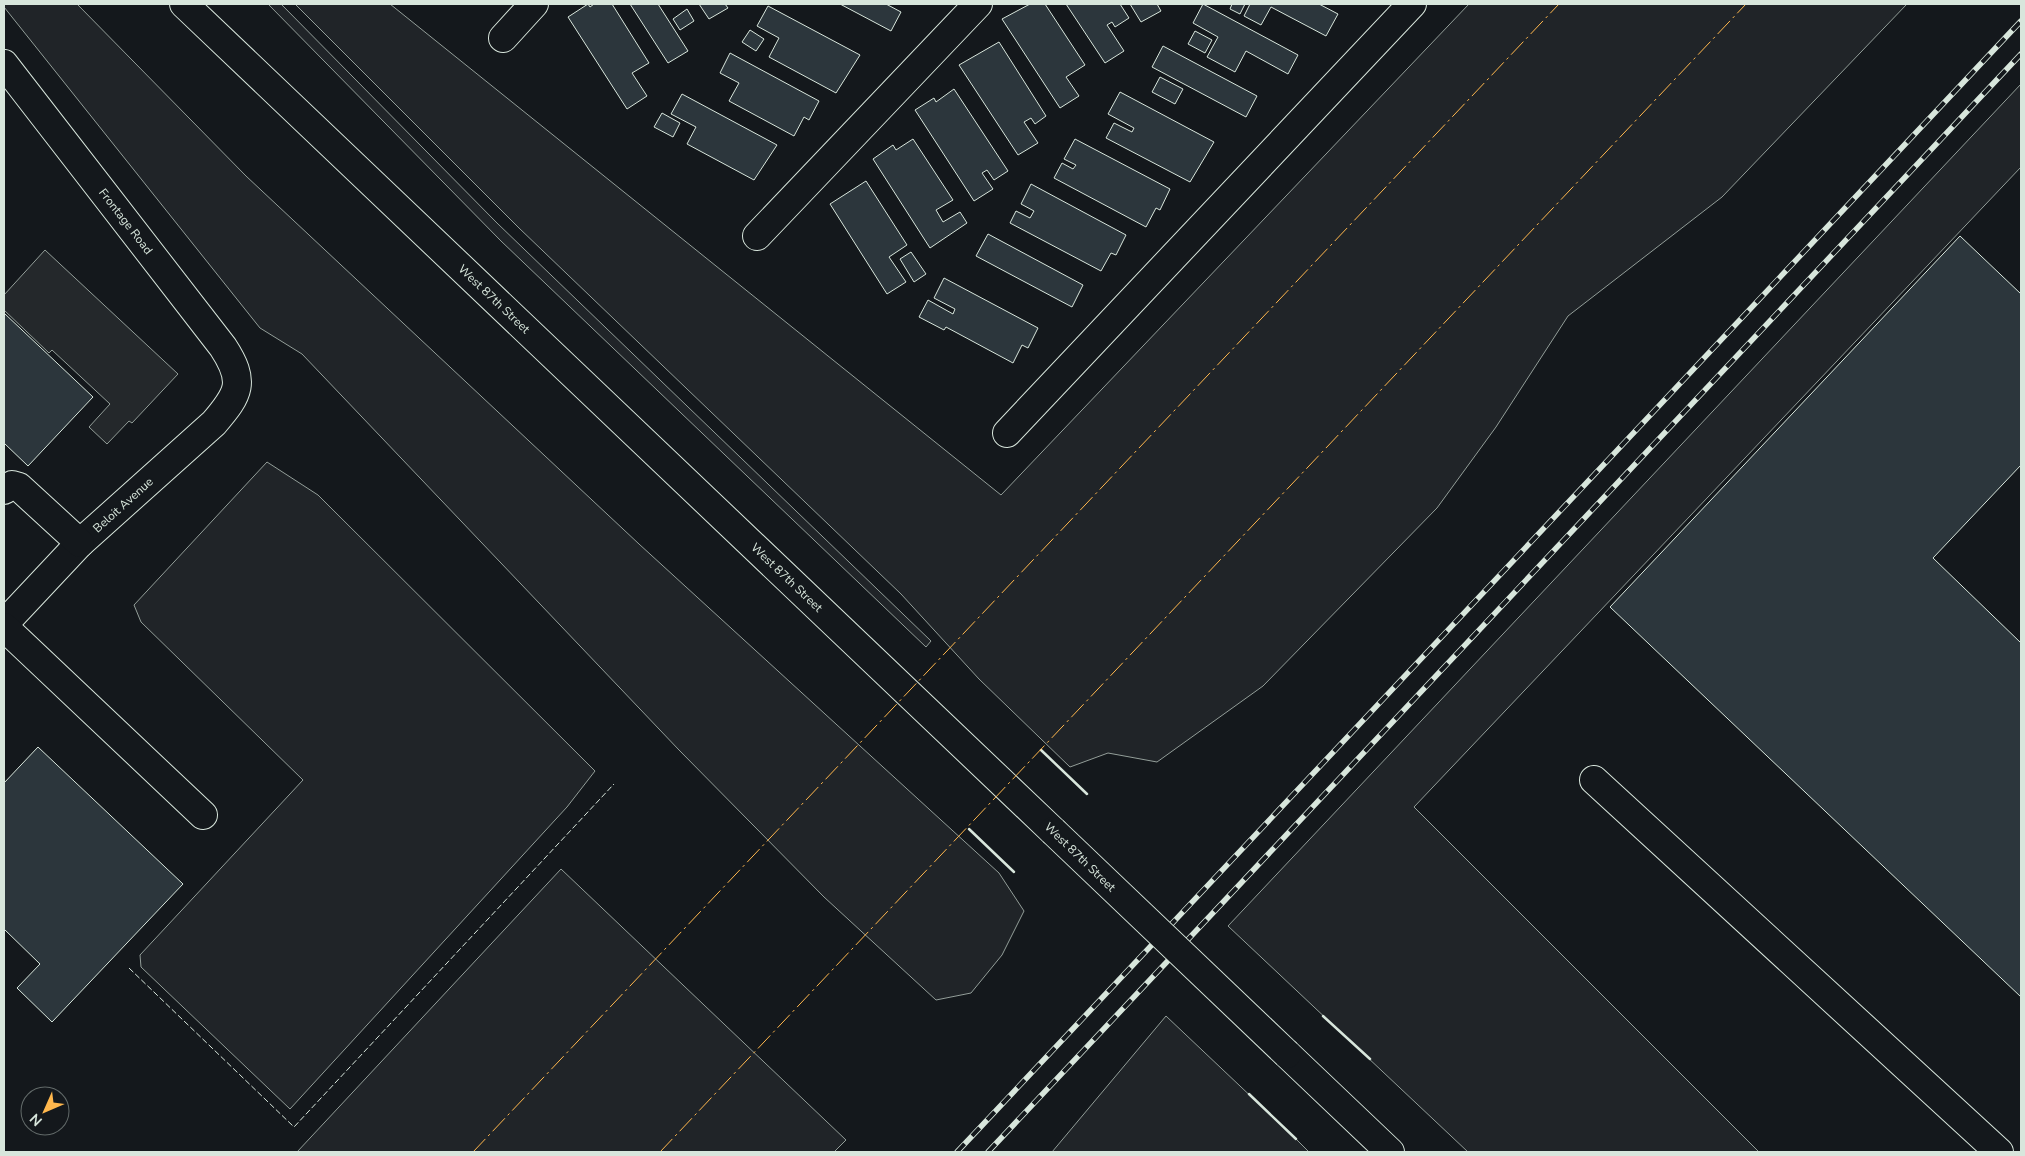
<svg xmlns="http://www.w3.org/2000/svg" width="2025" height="1156" viewBox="0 0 2025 1156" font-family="'Nunito Sans',sans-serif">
	<rect width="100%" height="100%" fill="#14181c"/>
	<g fill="#202428" stroke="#939e99">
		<path d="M4 4H77L246 176 639 544 999 873 1024 911 1002 955 971 993 936 1000 824 897 679 750 302 354 260 328 4 7Z"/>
		<path d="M268 4H281L497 223 931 641 926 647 501 241Z"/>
		<path d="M295 4H390L1001 495 1469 4H1907L1722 197 1568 316 1496 427 1437 508 1263 686 1157 762 1108 753 1070 767 979 679 901 594 519 228Z"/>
		<path d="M2021 84V167L1414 807 1759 1152H1468L1228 926Z"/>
		<path d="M267 462 318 495 595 771 567 807 290 1109 141 967 140 955 303 780 141 622 134 605Z"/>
		<path d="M561 869 846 1140 834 1152H297Z"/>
		<path d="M1166 1016 1296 1139 1309 1152H1052Z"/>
	</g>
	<path fill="#24282b" stroke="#939e99" d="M45 250 178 374 132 423 129 421 107 444 89 427 110 404 52 350 49 353 4 310V295Z"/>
	<g fill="#2c363c" stroke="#d8e6dc">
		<path d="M588 4 590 7 594 4H612L649 63 632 73 647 96 627 109 568 17Z"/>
		<path d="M630 4H658L688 51 668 63Z"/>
		<path d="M699 4H725L728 8 709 19Z"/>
		<path d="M840 4H886L901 12 891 31Z"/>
		<path d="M1030 4H1045L1085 65 1066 77 1079 96 1060 108 1002 19Z"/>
		<path d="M1066 4H1120L1129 18 1115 27 1112 22 1107 25 1124 51 1105 63Z"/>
		<path d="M1130 4H1157L1161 11 1141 22Z"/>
		<path d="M1203 4 1298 55 1288 74 1246 51 1235 72 1207 57 1218 37 1193 23Z"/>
		<path d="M1232 4H1245L1240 14 1230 9Z"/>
		<path d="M1250 4H1319L1338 14 1326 36 1271 7 1261 25 1244 16Z"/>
		<path d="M768 6 860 55 836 93 769 57 779 38 757 26Z"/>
		<path d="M687 9 694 21 680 30 673 19Z"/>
		<path d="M750 30 764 39 756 51 742 42Z"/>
		<path d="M1195 31 1212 40 1205 53 1188 44Z"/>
		<path d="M999 42 1046 116 1035 124 1031 118 1024 122 1038 143 1018 155 959 65Z"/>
		<path d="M1163 46 1257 96 1246 117 1152 67Z"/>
		<path d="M730 53 819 101 809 120 804 117 794 136 729 101 739 83 720 73Z"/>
		<path d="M1160 77 1183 89 1175 104 1152 92Z"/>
		<path d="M954 89 1008 171 994 180 987 170 982 173 993 189 974 201 915 110 934 98 936 102Z"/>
		<path d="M1120 92 1214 142 1190 182 1106 138 1114 123 1132 132 1134 128 1108 114Z"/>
		<path d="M682 94 777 145 754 180 687 144 696 127 671 114Z"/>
		<path d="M662 113 680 123 673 137 654 127Z"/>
		<path d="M913 139 953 200 936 210 943 222 960 212 967 223 930 248 873 159 893 145 896 150Z"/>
		<path d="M1075 139 1170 189 1160 210 1156 208 1146 227 1054 178 1062 163 1073 169 1076 165 1064 159Z"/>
		<path d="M866 181 907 245 889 257 906 282 887 294 830 204Z"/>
		<path d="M1031 184 1126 235 1116 255 1111 253 1101 271 1010 223 1016 211 1030 218 1034 211 1021 204Z"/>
		<path d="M988 234 1083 285 1072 307 976 256Z"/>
		<path d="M1960 236 2021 294V465L1933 558 2021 643V997L1610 607Z"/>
		<path d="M911 252 926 274 914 282 900 259Z"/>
		<path d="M944 278 1038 328 1028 348 1022 345 1013 363 946 327 944 330 919 317 928 300 953 314 955 309 934 298Z"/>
		<path d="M4 313 93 397 28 466 4 443Z"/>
		<path d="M38 747 183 884 52 1022 17 988 40 964 4 929V783Z"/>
	</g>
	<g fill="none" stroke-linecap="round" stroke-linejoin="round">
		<defs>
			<g id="minor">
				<path d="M503 38 534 4"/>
				<path id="s1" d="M4 64 223 347C246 382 239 394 214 423L80 543 4 624"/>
				<path d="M757 236 978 4"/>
				<path d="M1007 433 1412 4"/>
				<path d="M4 490 12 485 19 487 80 543"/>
				<path d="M4 627 203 815"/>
				<path d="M1594 780 1999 1152"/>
			</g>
			<g id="major">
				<path id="s2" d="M184 4 1053 831"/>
				<path d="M1287 1054 1390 1152"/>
			</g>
		</defs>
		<use href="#minor" stroke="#d8e6dc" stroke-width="30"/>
		<use href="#major" stroke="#d8e6dc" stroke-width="30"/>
		<use href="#minor" stroke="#14181c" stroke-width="28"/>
		<use href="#major" stroke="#14181c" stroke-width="28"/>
		<defs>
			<g id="rail">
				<path d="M957 1152 2021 21"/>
				<path d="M988 1152 2021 54"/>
			</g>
		</defs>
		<use href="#rail" stroke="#d8e6dc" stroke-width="5.5"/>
		<use href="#rail" stroke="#14181c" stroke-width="4" stroke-dasharray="11" stroke-linecap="butt"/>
		<defs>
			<path id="major-bridge" d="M1053 831 1287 1054"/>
		</defs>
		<use href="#major-bridge" stroke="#d8e6dc" stroke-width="30" stroke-linecap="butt"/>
		<use href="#major-bridge" stroke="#14181c" stroke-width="28"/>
		<path stroke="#d8e6dc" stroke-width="1" stroke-dasharray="6 2.5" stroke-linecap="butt" d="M129 968 294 1127 614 784"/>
		<g stroke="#d8e6dc" stroke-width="2.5">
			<path d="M1041 750 1087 794"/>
			<path d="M969 829 1014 872"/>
			<path d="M1323 1016 1370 1059"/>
			<path d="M1249 1094 1296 1139"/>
		</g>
		<g stroke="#ffb74d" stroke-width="1" stroke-dasharray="18 4 2.5 4" stroke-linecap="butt">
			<path d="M473 1152 1559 4"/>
			<path d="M660 1152 1746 4"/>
		</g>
	</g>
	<g text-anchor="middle" stroke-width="4" stroke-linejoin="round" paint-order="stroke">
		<g font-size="12" fill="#d8e6dc" stroke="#14181c">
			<text dy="4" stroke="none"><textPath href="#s1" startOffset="199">Frontage Road</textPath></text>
			<text dy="4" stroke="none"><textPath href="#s2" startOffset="428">West 87th Street</textPath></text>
			<text transform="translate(123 505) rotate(-42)" y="4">Beloit Avenue</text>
			<text dy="4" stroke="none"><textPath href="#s2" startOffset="832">West 87th Street</textPath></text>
			<text transform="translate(1080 857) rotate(44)" y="4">West 87th Street</text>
		</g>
	</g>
	<rect width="2025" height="1156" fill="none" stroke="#d8e6dc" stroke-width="10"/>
	<g transform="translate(45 1111) rotate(225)"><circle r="24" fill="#14181c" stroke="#626a69"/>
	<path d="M0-4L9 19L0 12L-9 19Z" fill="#ffb74d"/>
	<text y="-8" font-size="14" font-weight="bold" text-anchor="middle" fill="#d8e6dc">N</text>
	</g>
</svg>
